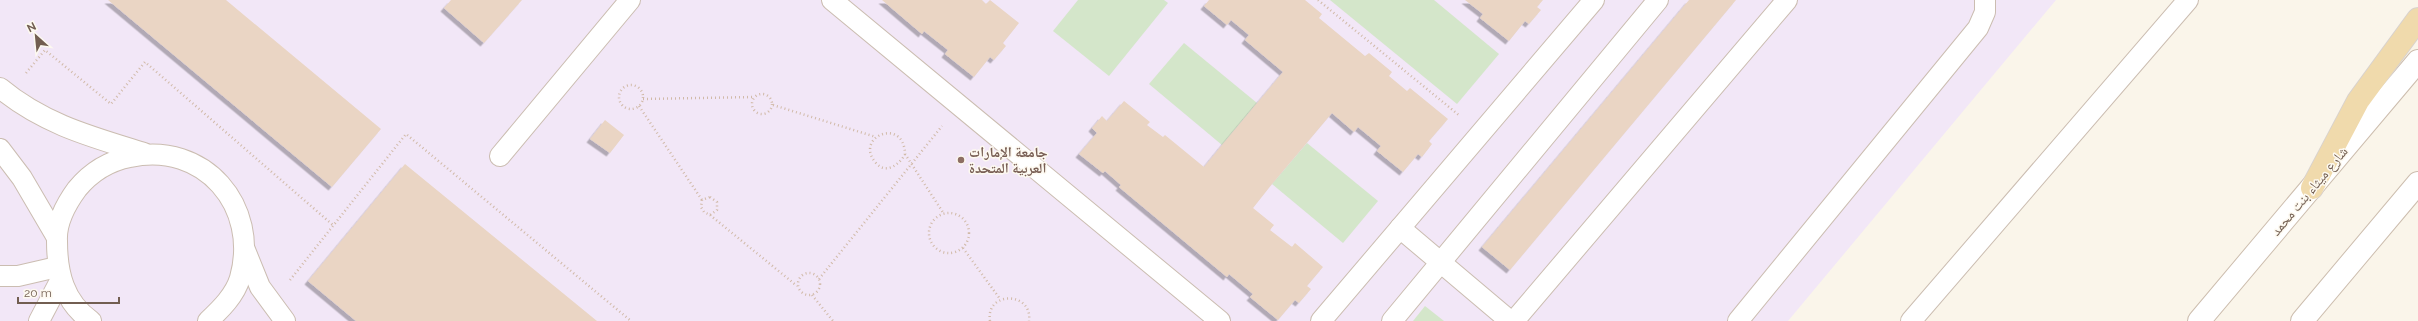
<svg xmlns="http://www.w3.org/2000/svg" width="2418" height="321" viewBox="0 0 2418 321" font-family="Raleway,'Noto Naskh Arabic',sans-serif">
	<defs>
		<filter id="shadow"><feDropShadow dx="-3.5" dy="3.5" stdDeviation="0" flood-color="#0004"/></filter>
	</defs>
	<rect width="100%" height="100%" fill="#faf5ea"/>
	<path fill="#f2e7f7" d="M0 0H2056L1788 321H0Z"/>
	<g fill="#d4e6ca">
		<path d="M1078 0H1164L1168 3 1109 76 1053 31Z"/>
		<path d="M1330 0H1434L1499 54 1457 104Z"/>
		<path d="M1184 43 1257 103 1222 145 1149 84Z"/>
		<path d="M1307 143 1378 201 1343 243 1272 184Z"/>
		<path d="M1425 306 1444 321H1413Z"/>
	</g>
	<g fill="#ead5c4" filter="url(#shadow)">
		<path d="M108 0H226L381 129 332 187Z"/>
		<path d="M451 0H522L484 43 444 8Z"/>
		<path d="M882 0H982L986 4 990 0 1019 23 1003 43 1006 46 994 60 990 57 974 77 945 54 948 50 924 31 922 34Z"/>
		<path d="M1209 0H1305L1322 14 1319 18 1365 56 1369 53 1392 72 1389 76 1407 91 1410 88 1448 119 1429 141 1432 144 1422 157 1418 154 1403 172 1377 151 1381 146 1358 127 1354 132 1332 113 1272 184 1253 208 1274 225 1270 230 1292 247 1295 243 1323 267 1307 286 1311 289 1299 303 1295 300 1278 320 1250 297 1253 294 1229 274 1227 277 1119 187 1121 185 1105 171 1103 173 1079 154 1097 133 1092 128 1102 116 1107 121 1124 101 1150 122 1147 125 1163 137 1165 135 1204 167 1222 145 1283 72 1245 40 1249 35 1231 20 1227 25 1204 6Z"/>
		<path d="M1465 0H1543L1537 7 1541 10 1529 24 1525 21 1509 41 1480 18 1483 14Z"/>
		<path d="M1689 0H1736L1510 270 1482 247Z"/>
		<path d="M605 120 624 135 610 153 590 139Z"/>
		<path d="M405 164 597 321H356L308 281Z"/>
	</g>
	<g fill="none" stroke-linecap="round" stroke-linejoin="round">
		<defs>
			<g id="service">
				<path d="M832 0 1220 321"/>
				<path d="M0 88C43 124 92 137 144 153"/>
				<path d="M0 149 22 178 56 236"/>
				<path d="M500 156 630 0"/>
				<path d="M1400 228 1510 321"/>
				<path d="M245 250 260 287 285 321"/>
				<path d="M0 276H18L57 267"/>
				<path d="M39 321 61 279"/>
				<path d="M91 321C64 302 57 273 57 241 56 223 66 204 77 189 91 172 109 161 130 157 204 141 260 206 240 278 235 295 221 309 208 321"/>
				<path d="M1321 321 1594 0"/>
				<path d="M1392 321 1658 0"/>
				<path d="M1514 321 1787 0"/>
				<path d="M1738 321 1978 28 1985 12V0"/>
				<path d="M1911 321 2188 0"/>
			</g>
			<g id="secondary">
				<path d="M2199 321 2418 61"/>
				<path d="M2302 321 2418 183"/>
			</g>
			<path id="primary" d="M2312 188 2358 101 2418 19"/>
		</defs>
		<use href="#service" stroke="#cbbdb1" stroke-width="22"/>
		<use href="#secondary" stroke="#cdbeaf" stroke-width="24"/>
		<use href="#primary" stroke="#d8d2ce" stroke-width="24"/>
		<g stroke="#d1baa8" stroke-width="2.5" stroke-dasharray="1 3" stroke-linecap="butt">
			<path d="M1318 0 1460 116"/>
			<path d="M26 73 45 50 111 104 145 62 334 226"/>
			<circle cx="631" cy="97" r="12"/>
			<circle cx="762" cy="104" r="10"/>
			<path d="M643 99 754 97"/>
			<path d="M773 105 876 137"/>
			<path d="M639 106 702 200"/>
			<path d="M905 154C900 164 886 175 876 163 853 137 904 116 905 154L944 214"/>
			<path d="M710 197 717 202V210L710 215 704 212 701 207 702 200Z"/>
			<circle cx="949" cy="233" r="20"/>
			<path d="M710 215 797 286"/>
			<path d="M963 248 1000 299"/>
			<circle cx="809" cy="284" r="11"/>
			<path d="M819 279 942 126"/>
			<path d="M290 280 406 134 631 321"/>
			<path d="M812 295 833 321"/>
			<path d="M990 321C985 291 1033 291 1029 321"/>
		</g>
		<use href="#service" stroke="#fff" stroke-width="20"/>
		<use href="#secondary" stroke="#fff" stroke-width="22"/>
		<use href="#primary" stroke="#f0daac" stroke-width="22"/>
	</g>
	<circle fill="#8d6e63" stroke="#fdf9f0" stroke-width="1.5" cx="961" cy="160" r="4"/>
	<g text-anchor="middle" stroke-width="3" stroke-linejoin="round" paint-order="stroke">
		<g font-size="14" font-weight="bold" fill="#785e54" stroke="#fdf9f0" text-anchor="start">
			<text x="969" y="157">جامعة الإمارات<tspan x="969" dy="16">العربية المتحدة</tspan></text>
		</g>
		<g font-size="14" fill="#725e51" stroke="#fdf9f0">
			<text transform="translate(2309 191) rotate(-50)" y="5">شارع ميثاء بنت محمد</text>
		</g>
	</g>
	<g transform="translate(36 36) rotate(333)" stroke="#fdf9f0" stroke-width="3" paint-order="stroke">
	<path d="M0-3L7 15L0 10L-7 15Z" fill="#725e51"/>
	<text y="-6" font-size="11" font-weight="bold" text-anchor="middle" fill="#725e51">N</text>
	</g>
	<path d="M18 297v6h101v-6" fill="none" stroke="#725e51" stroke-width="2"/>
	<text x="24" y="297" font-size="12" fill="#725e51" stroke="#fdf9f0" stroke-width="3" paint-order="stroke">20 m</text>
</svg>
